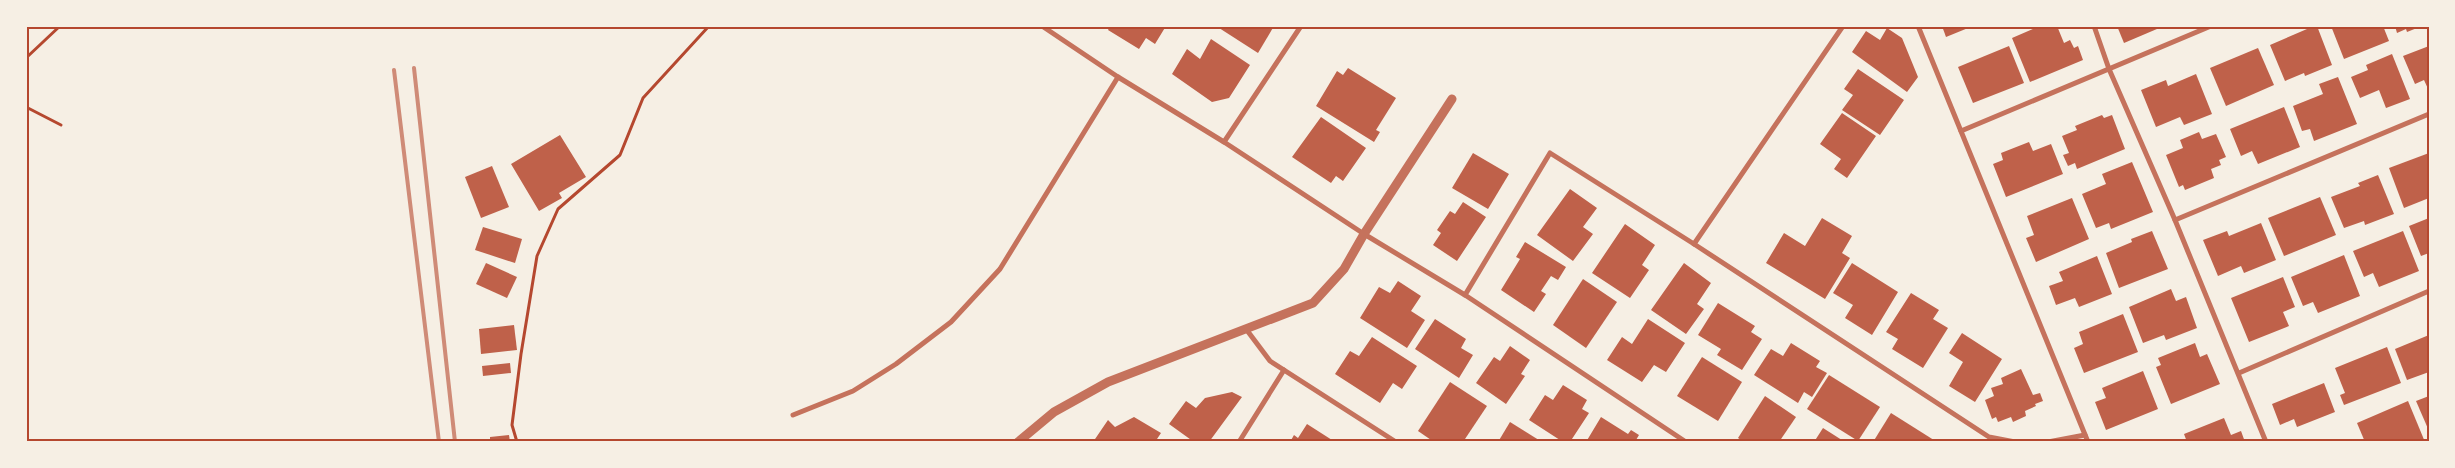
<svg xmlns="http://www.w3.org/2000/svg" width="2455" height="468" viewBox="0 0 2455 468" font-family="'Asap Condensed',sans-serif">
	<rect width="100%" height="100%" fill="#f6efe4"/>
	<g fill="#bf614a">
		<path d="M1110 26H1166L1155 44 1146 38 1139 49 1108 30Z"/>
		<path d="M1216 26H1274L1258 53Z"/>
		<path d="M1942 26H1973L1946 37Z"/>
		<path d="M2040 26H2057L2064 43 2070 40 2074 48 2078 46 2083 60 2030 82 2012 38Z"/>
		<path d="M2117 26H2164L2124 43Z"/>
		<path d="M2314 26H2317L2332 65 2305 76 2304 73 2285 81 2270 45Z"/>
		<path d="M2331 26H2383L2389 41 2344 59Z"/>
		<path d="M2395 26H2422L2407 32 2406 29 2397 33Z"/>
		<path d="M1887 28 1902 38 1918 77 1907 92 1852 52 1866 31 1880 40Z"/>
		<path d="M1211 39 1250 65 1229 98 1212 102 1172 74 1187 49 1200 59Z"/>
		<path d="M2009 46 2024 83 1973 103 1958 67Z"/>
		<path d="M2429 46V91L2424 80 2415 84 2403 56Z"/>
		<path d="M2258 48 2274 85 2226 106 2210 68Z"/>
		<path d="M2392 54 2410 99 2386 108 2379 90 2360 98 2351 77 2368 70 2366 65Z"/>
		<path d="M1348 68 1396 98 1376 130 1380 132 1374 142 1316 106 1337 71 1343 75Z"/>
		<path d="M1858 69 1904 100 1880 135 1842 110 1853 95 1844 89Z"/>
		<path d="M2196 74 2212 114 2184 125 2180 117 2156 127 2141 90 2166 80 2168 86Z"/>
		<path d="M2338 77 2357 124 2314 141 2310 129 2302 131 2293 106 2323 94 2319 84Z"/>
		<path d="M2284 107 2300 147 2258 164 2252 151 2241 156 2230 129Z"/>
		<path d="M1842 113 1876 136 1847 178 1834 169 1841 159 1820 144Z"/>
		<path d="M2102 115 2104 118 2112 115 2125 149 2077 169 2075 163 2068 166 2063 155 2069 153 2062 136 2077 130 2075 126Z"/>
		<path d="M1321 117 1366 148 1343 181 1336 176 1331 183 1292 157Z"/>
		<path d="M2199 132 2202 139 2216 134 2226 157 2219 160 2221 165 2211 169 2214 178 2185 190 2183 185 2179 187 2166 155 2183 148 2180 140Z"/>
		<path d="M560 135 586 177 559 193 562 198 539 211 511 164Z"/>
		<path d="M2029 142 2033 151 2051 144 2063 174 2006 197 1993 164 2003 160 2001 153Z"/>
		<path d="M1473 153 1509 174 1488 209 1452 188Z"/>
		<path d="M2429 153V198L2404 208 2389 168Z"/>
		<path d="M2132 162 2153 212 2111 229 2109 223 2096 228 2082 194 2106 184 2102 174Z"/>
		<path d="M492 166 509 207 481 218 465 177Z"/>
		<path d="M2378 175 2394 214 2365 225 2364 221 2344 228 2331 197 2360 186 2358 183Z"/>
		<path d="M1570 189 1597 208 1583 227 1593 234 1573 261 1537 235Z"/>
		<path d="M2320 197 2336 235 2284 256 2268 218Z"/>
		<path d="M2072 198 2089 239 2036 262 2026 238 2034 235 2027 216Z"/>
		<path d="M1463 202 1486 217 1457 261 1433 245 1441 233 1437 230 1450 211 1455 214Z"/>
		<path d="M1822 218 1852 236 1842 253 1850 258 1825 299 1766 263 1784 233 1805 246Z"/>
		<path d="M2429 218V253L2421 256 2409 226Z"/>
		<path d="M2261 223 2276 260 2244 273 2241 266 2218 276 2203 240 2227 231 2229 236Z"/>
		<path d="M1625 224 1655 245 1642 265 1649 270 1630 298 1592 273Z"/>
		<path d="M483 227 522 239 515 263 475 250Z"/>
		<path d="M2152 231 2168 269 2119 288 2106 253 2132 242 2131 239Z"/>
		<path d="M2403 231 2419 271 2379 287 2373 273 2364 277 2353 251Z"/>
		<path d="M1525 242 1566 267 1558 280 1551 276 1541 291 1546 294 1534 312 1501 290 1520 259 1516 257Z"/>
		<path d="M2344 255 2360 296 2318 313 2313 302 2303 306 2291 277Z"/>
		<path d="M2097 256 2112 294 2079 307 2075 298 2056 305 2049 286 2063 281 2059 272Z"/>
		<path d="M486 263 517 277 507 298 476 284Z"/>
		<path d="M1684 263 1711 283 1697 304 1704 309 1686 334 1651 310Z"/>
		<path d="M1852 263 1898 292 1872 335 1845 318 1853 305 1833 293Z"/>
		<path d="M2283 277 2295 307 2283 312 2289 326 2249 342 2231 298Z"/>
		<path d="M1583 279 1617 302 1586 348 1553 325Z"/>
		<path d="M1398 281 1421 296 1411 311 1425 320 1407 348 1360 318 1379 287 1390 293Z"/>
		<path d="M2171 289 2176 301 2186 297 2197 328 2166 340 2164 335 2143 343 2129 307Z"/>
		<path d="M1911 293 1939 310 1933 319 1948 328 1923 368 1892 349 1898 339 1886 332Z"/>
		<path d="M1718 303 1755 326 1751 332 1762 339 1742 370 1717 355 1721 349 1698 335Z"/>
		<path d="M2123 314 2138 352 2084 373 2074 348 2083 344 2079 332Z"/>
		<path d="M1435 319 1466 339 1461 348 1473 355 1459 378 1415 349Z"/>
		<path d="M1648 319 1685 343 1666 372 1654 365 1642 382 1607 360 1622 337 1632 344Z"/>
		<path d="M514 325 517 350 481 354 479 329Z"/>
		<path d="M1962 333 2002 359 1975 402 1949 386 1963 362 1949 353Z"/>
		<path d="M2429 335V372L2407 380 2395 349Z"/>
		<path d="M1372 337 1417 366 1402 389 1393 383 1380 403 1335 374 1350 351 1359 356Z"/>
		<path d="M1791 343 1820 361 1816 367 1827 373 1812 397 1804 392 1798 403 1754 375 1771 349 1783 356Z"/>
		<path d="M2195 343 2200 357 2207 354 2220 384 2171 404 2156 367 2161 365 2158 358Z"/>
		<path d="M1510 346 1530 360 1521 374 1525 376 1506 404 1476 383 1494 357 1500 361Z"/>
		<path d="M2387 347 2401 383 2344 405 2340 395 2345 393 2335 368Z"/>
		<path d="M1702 357 1742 382 1718 421 1677 396Z"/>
		<path d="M510 363 511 373 483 376 482 366Z"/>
		<path d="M2021 369 2033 395 2040 393 2043 401 2035 404 2036 406 2025 411 2026 416 2013 422 2011 417 1998 422 1996 417 1992 419 1985 400 1994 396 1991 388 2003 384 2001 378Z"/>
		<path d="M2143 371 2158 409 2106 430 2095 402 2106 398 2102 388Z"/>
		<path d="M1829 375 1880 407 1858 441 1807 409Z"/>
		<path d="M1450 382 1487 406 1463 442H1434L1418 431Z"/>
		<path d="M2324 383 2335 412 2297 427 2294 419 2280 425 2272 404Z"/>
		<path d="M1563 385 1587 400 1582 409 1589 413 1570 442H1563L1529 420 1545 395 1553 400Z"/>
		<path d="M1232 392 1242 397 1209 442H1194L1169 424 1186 401 1196 408 1205 398Z"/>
		<path d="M1765 396 1796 417 1779 442H1744L1738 438Z"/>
		<path d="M2429 396V431L2416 401Z"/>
		<path d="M2408 401 2425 442H2365L2357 423Z"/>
		<path d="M1891 413 1937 442H1873Z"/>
		<path d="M1134 417 1161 433 1155 442H1093L1108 420 1115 427Z"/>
		<path d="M1601 417 1628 434 1631 430 1639 435 1636 440 1639 442H1586Z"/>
		<path d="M2224 418 2231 435 2241 431 2245 442H2187L2184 434Z"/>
		<path d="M1510 422 1542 442H1498Z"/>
		<path d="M1307 424 1332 440 1330 442H1290L1294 435 1298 438Z"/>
		<path d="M1823 428 1845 442H1814Z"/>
		<path d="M509 435 510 442H490V437Z"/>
	</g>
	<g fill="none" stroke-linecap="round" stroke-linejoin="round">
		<g stroke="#b5482f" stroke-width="3">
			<path d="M26 58 60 26"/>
			<path d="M26 107 61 125"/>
			<path d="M517 442 512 425 521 354 537 256 558 209 620 155 643 98 709 26"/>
		</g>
		<g stroke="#c5725c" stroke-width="5">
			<path d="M1042 26 1118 77 1224 142 1364 234 1465 295 1686 442"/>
			<path d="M1918 26 2088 442"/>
			<path d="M2094 26 2109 69 2175 220 2266 442"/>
			<path d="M1961 131 2211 26"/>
			<path d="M1224 142 1301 26"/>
			<path d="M2175 220 2429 114"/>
			<path d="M1694 244 1843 26"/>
			<path d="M1465 295 1550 153 1694 244 1989 437 2015 442"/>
			<path d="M1246 329 1270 361 1396 442"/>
			<path d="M2239 373 2429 291"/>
			<path d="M793 415 853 391 896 364 951 322 1000 269 1118 77"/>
			<path d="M1239 442 1284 370"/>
			<path d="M2048 442 2085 435"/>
		</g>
		<path stroke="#c5725c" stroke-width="9" d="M1018 442 1054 412 1108 382 1313 303 1344 269 1364 234 1452 99"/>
		<g stroke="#cf8b77" stroke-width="4">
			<path d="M414 68 455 442"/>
			<path d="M394 70 439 442"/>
		</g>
	</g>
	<rect width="2455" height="468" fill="none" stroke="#f6efe4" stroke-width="55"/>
	<rect x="28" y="28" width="2400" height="412" fill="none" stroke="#b5482f" stroke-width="2"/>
</svg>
